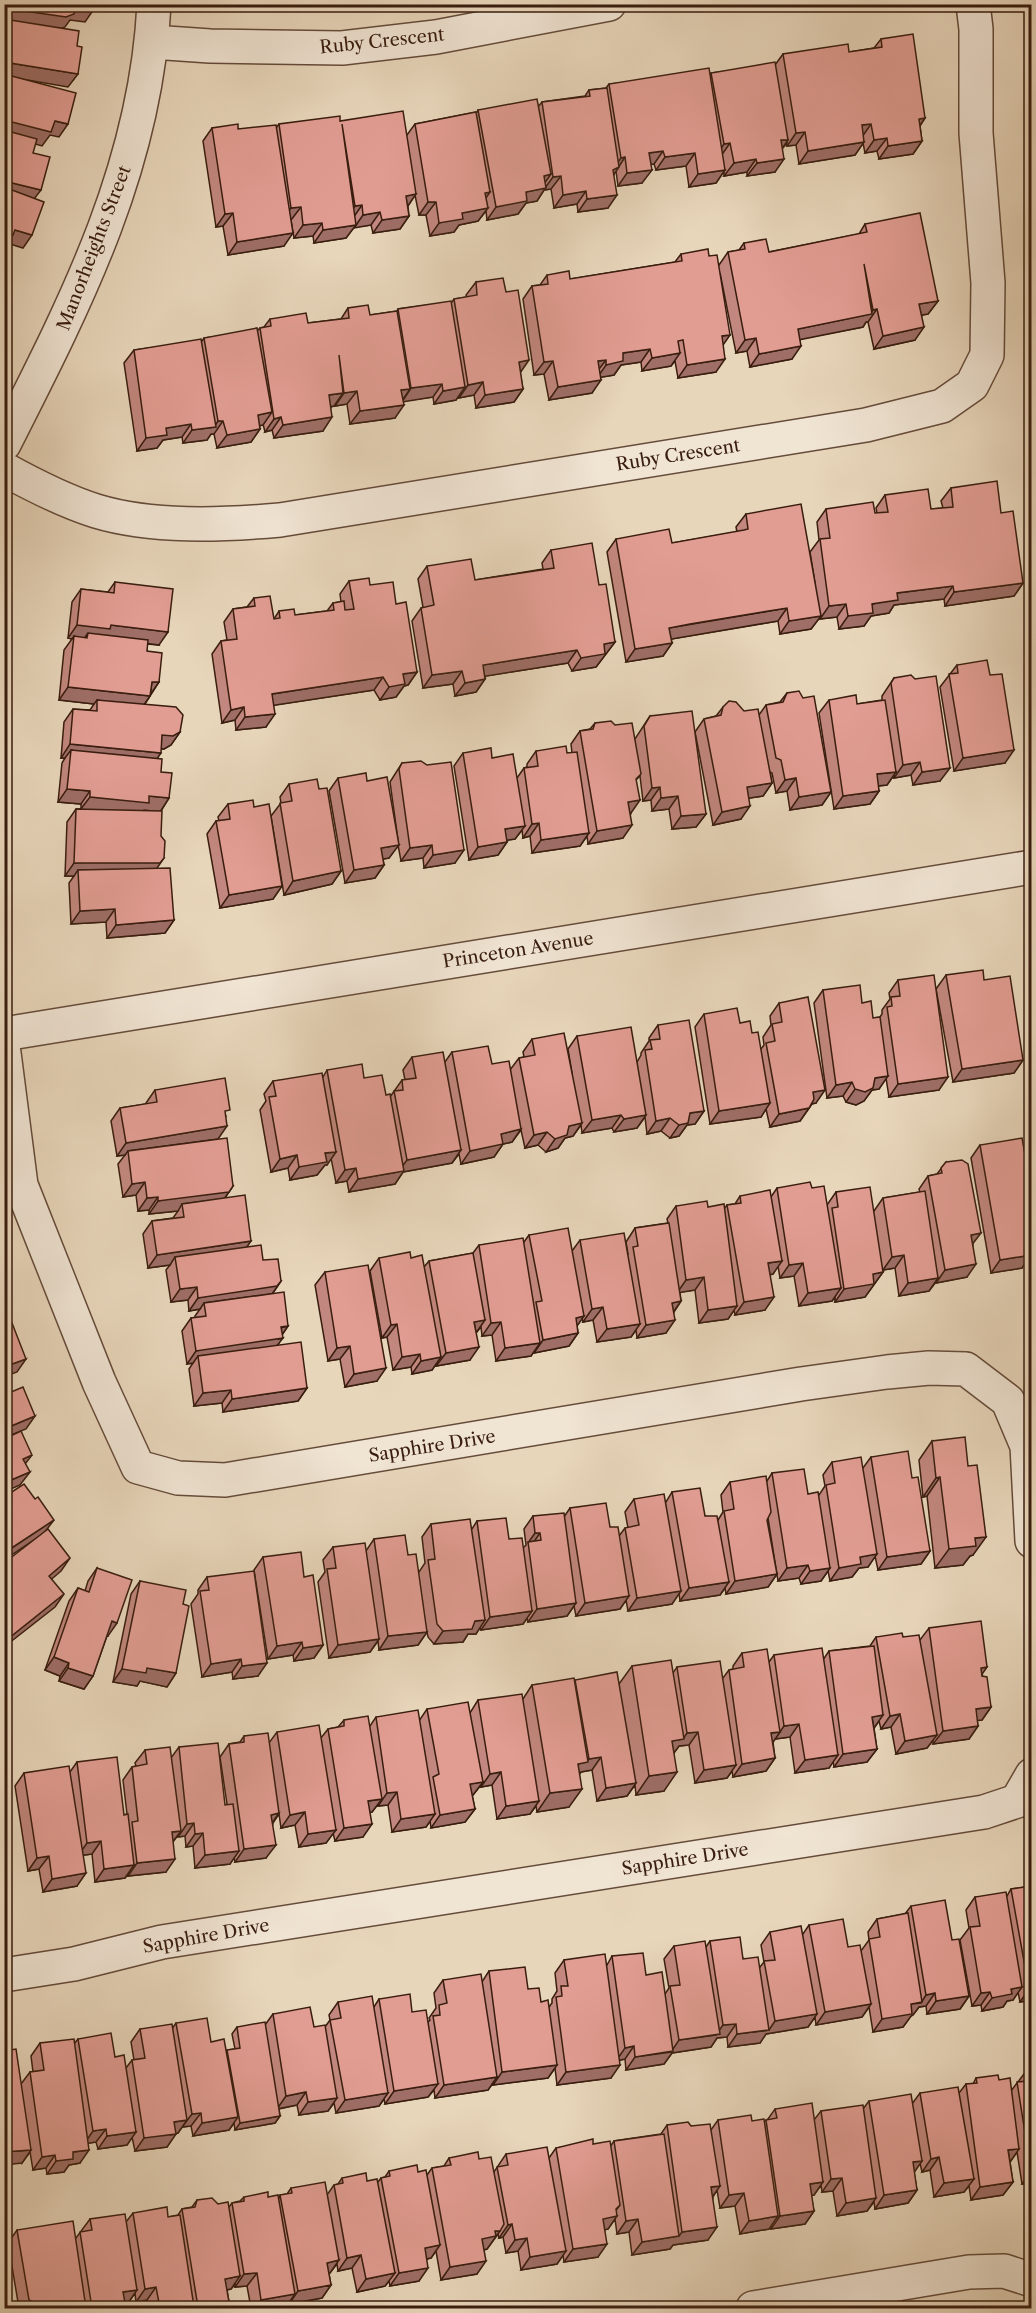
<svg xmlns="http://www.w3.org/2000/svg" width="1036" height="2313" viewBox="0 0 1036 2313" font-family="'Libre Caslon Text',serif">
	<rect width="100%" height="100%" fill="#e8d6bb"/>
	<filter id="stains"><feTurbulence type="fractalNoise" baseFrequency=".00333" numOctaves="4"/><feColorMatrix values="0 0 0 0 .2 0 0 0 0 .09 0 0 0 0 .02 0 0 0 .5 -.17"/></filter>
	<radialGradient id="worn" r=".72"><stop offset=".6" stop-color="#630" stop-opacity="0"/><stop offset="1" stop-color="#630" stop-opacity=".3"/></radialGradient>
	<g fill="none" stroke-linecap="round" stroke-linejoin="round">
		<defs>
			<g id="minor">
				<path d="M152 42 210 46 342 48 436 37 609 4"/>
				<path d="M4 444C76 302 146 167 154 4"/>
				<path d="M4 469C33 485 64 501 96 511 152 528 222 525 280 520L866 425 942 406 972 385 987 355 988 283 976 133V29L973 4"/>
				<path d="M4 1034 1032 867"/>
				<path d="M4 1053 21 1185 99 1382 138 1467 178 1478 225 1480 801 1384 887 1372 929 1368 966 1369 1008 1401 1027 1446 1032 1541"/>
				<path d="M4 1975 74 1964 162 1942 984 1812 1017 1801 1032 1775"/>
				<path d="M753 2308 969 2272 1004 2271 1032 2280"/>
			</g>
		</defs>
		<use href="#minor" stroke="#654b3a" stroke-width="36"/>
		<use href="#minor" stroke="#f0e4d3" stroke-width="33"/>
	</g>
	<g fill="#c2877e" stroke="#391d0f" stroke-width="1.5">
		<path d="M881 39 925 118 920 126 922 141 913 154 879 159 877 151 865 153 863 143 855 155 799 164 796 145 787 146V143L782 149 775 172 747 176V172L724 176V171L716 183 689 187 686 166 656 170 654 164H651L642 183 618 186 616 171 614 174 608 208 578 212 577 204 554 208 551 189 544 190 537 201 526 203 518 214 487 220 486 211 478 221 459 225 454 232 430 236 426 215H419L415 195 408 206 409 216 400 229 373 233 371 225 354 227 346 238 314 243 313 236 294 238 291 220 284 246 228 255 223 226 216 227 203 141 212 128 238 129 276 128 279 124 340 121 407 135 415 124 477 112 478 110 538 107 542 102 585 96 589 90 606 88 609 84 710 75 711 73 775 65 783 54 849 52 874 48Z"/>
		<path d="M865 224 938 301 928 314 922 315 915 340 874 349 868 322H866L863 327 800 339 792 359 750 367 747 351 736 353 720 273 723 345 716 372 678 378 675 361 671 366 642 371 641 362 621 365 614 375 601 377 592 393 549 400 544 374 534 375 523 299 532 286 540 285 547 275 570 279 675 262 681 254 709 256 719 265 728 252 739 250 744 243 769 252 859 234Z"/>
		<path d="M476 282 520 372 523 389 514 402 476 408 474 395 459 398 458 397 456 400 434 404 433 397 403 401 395 418 350 424 347 404 335 406V405L334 406 331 407 323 431 274 438 272 430 265 432 263 424V425L259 426 260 429 251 442 217 448 214 434H211L207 440 183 443 182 437 163 440 157 448 137 451 124 363 134 350 202 341 204 338 257 331 260 328 264 327 270 319 308 323 341 319 348 308 370 315 397 311 398 309 452 302 454 299 467 297 466 295Z"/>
		<path d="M951 488 1001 513 1023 583 1014 596 945 606 944 599 894 605 889 613 871 616 864 626 839 629 837 617 820 619V617L811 629 780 634 778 621 671 639 672 643 663 656 626 662 607 552 616 539 672 543 737 532 736 527 746 514 815 583 810 552 819 540 817 522 826 509 877 513 876 508 885 495 931 509 943 508 941 501Z"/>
		<path d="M551 550 599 585 615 642 596 667 572 671 568 663 485 676V679L476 692 455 696 453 684 423 688 412 621 421 608 423 607 418 579 427 566 475 580 543 569 542 563Z"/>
		<path d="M349 581 370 585 396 604 417 672 408 685 404 686 396 697 380 700 374 690 274 705 266 727 236 730 235 720 222 723 212 654 221 641 227 640 224 622 233 609 247 607 254 598 274 619 279 611 295 615 327 611 333 603 341 602 340 594Z"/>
		<path d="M115 582 159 645 147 644V651L159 682 145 704 180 732 171 745 164 749H161L157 758 161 772 169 798 161 811 157 868 174 920 165 933 107 938 106 922 71 924 69 883 74 876H65L67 822 76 809H81V804L58 802 62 763 65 758H61L64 722 73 709 90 710 94 704 59 700 64 650 72 639 68 638 72 602 81 589 108 592Z"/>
		<path d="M957 665 1005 763 954 771 940 687Z"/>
		<path d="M894 678 940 781 913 785 911 775 894 778V775L887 785 878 786 879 791 870 804 834 809 819 713 829 700 857 704 882 700V696Z"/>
		<path d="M787 693 831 792 822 805 790 810 787 791 776 793 772 773 770 772 772 783 763 796 749 798 741 819 713 825 695 732 704 719 716 716 723 707 759 715 766 705 780 702Z"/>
		<path d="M650 716 706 814 696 827 672 829 669 809 652 811 651 800 643 801 640 776 636 780 631 813 623 838 588 844 587 836 580 846 532 853 530 836 523 838 522 830 515 839 507 840V842L498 855 469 860 454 766 463 753 492 758 517 778 524 768 527 767V764L536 751 567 753H572L571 744 580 731 590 729 595 723 615 725 635 739Z"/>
		<path d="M402 763 455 863 424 868 423 858 401 861 398 845 389 858 383 859 384 865 375 878 345 883 329 791 338 778 367 781 398 840 390 782Z"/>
		<path d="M289 784 319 789 341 871 332 884 284 895 271 816 281 803 280 797Z"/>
		<path d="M228 804 254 807 282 886 273 899 220 908 207 834 216 821H219L218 817Z"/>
		<path d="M946 975 984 980 1023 1060 1014 1073 953 1082 936 989Z"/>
		<path d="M898 980 939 1090 889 1097 886 1078 879 1089 872 1090 864 1101 856 1105 846 1102 843 1096 827 1098 814 1003 823 990 862 1003 873 1018 880 1017 882 1014V1010L890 999 889 993Z"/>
		<path d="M779 1003 816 1103 812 1104 800 1121 770 1127 766 1109 761 1117 710 1124 695 1027 704 1014 740 1023 752 1033 761 1049 764 1045 763 1037 771 1025 770 1016Z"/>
		<path d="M658 1025 704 1111 695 1124 687 1125 679 1136 670 1138 661 1131 647 1134 645 1117 637 1128 614 1132 612 1128 582 1133 581 1125 573 1136 565 1138 558 1148 546 1152 538 1145 525 1148 521 1130 512 1142 503 1144 494 1157 461 1164 459 1154 452 1163 403 1172 395 1184 349 1192 347 1181 336 1183 331 1158 327 1165H325L317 1175 290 1180 288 1168 271 1172 260 1110 266 1101 264 1094 273 1081 323 1077 327 1070 364 1078 386 1095 390 1097 402 1080H405L403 1070 412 1057 445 1062 452 1052 510 1070 519 1058 524 1057 523 1052 532 1039 572 1073 568 1049 577 1036 637 1062 641 1055V1053L649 1041V1038Z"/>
		<path d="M155 1090 226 1116 218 1139 233 1186 225 1198 247 1247 263 1260 281 1281 273 1293 288 1326 282 1335 278 1345 307 1388 298 1401 223 1412 222 1403 194 1406 189 1369 193 1363 187 1364 182 1331 191 1318H195V1316L200 1309 189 1311 188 1300 171 1302 166 1270 170 1265 148 1268 143 1234 152 1221 173 1218 178 1211 149 1214V1210L138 1211 136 1195 123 1197 118 1164 125 1155 117 1156 111 1121 120 1108 146 1104V1103Z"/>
		<path d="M980 1145 1032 1193V1235L1028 1240 1022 1268 991 1273 971 1158Z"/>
		<path d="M946 1162 973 1245 967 1277 936 1283V1282L929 1291 899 1296 895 1268 883 1270V1272L865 1297 835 1302V1297L832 1301 799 1306 794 1276 780 1278 778 1266 773 1274 770 1275 765 1310 735 1315 734 1310 728 1319 699 1323 695 1290 680 1292 681 1301 674 1312 666 1333 637 1338 636 1330 631 1337 597 1342 593 1320 583 1322 582 1318 577 1325 578 1333 569 1346 534 1353V1351L531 1356 496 1361 492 1335 482 1336 481 1327 476 1333 470 1360 436 1366V1364L432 1370 412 1374 411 1367 393 1370 387 1337 382 1338 370 1271 379 1258H411L424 1267 429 1261 473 1253 479 1245 524 1242 529 1235 572 1251 580 1240 628 1254 626 1242 635 1228 668 1223 667 1219 676 1206 708 1207 724 1209 727 1205 735 1204 740 1196 771 1197 777 1188H812L827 1205 836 1192 874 1211 883 1198 920 1192 919 1189 928 1176 937 1174Z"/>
		<path d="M325 1272 377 1381 345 1387 340 1359 328 1361 315 1285Z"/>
		<path d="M932 1441 973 1555 970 1556 963 1565 935 1568 927 1496 923 1497 919 1460Z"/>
		<path d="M871 1457 912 1478 930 1551 921 1564 878 1570 875 1556 868 1567 859 1568 852 1577 830 1581 828 1571 821 1581 801 1584 799 1578 778 1581 768 1518 767 1520 777 1574 768 1587 726 1594 725 1588 720 1595 680 1601 679 1593 672 1604 628 1611 626 1600 620 1609 576 1616 574 1606 567 1616 528 1622 527 1618 523 1624 481 1630 480 1627 476 1634H468L463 1642 434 1644 428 1637 427 1632 418 1645 379 1650 378 1641 370 1652 329 1658 318 1582 325 1572 323 1560 333 1547 366 1551 374 1539 408 1555 419 1572 425 1563 422 1537 431 1524 472 1529 477 1521 509 1539 523 1548 526 1545 524 1529 533 1516 564 1517 570 1508 610 1527 619 1536 625 1528H628L625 1512 634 1499 666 1502 672 1492 705 1516 718 1520 723 1512 721 1495 730 1482 767 1481 772 1473 808 1494 819 1495 825 1486 823 1475 832 1462 863 1468Z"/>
		<path d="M263 1557 304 1577 323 1645 314 1658 294 1661 293 1655 268 1659 254 1570Z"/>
		<path d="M97 1568 108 1636H107L93 1676 84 1689 59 1681 60 1676 45 1670 69 1601 78 1588 85 1591 88 1581Z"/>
		<path d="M207 1577 258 1676 233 1679 232 1672 202 1677 191 1604 198 1594V1590Z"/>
		<path d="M140 1581 183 1604 176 1673 167 1687 140 1681 137 1686 113 1682 131 1594Z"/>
		<path d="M929 1628 982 1674 991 1707 982 1720H977L978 1726 969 1739 933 1744V1740L927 1748 896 1754 891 1727 881 1729 879 1721 874 1728 877 1749 867 1762 834 1767 833 1761 829 1768 795 1773 790 1737 775 1739 773 1742 775 1758 766 1771 733 1777 732 1771 727 1778 695 1783 689 1745 679 1746 674 1753 664 1791 636 1795 635 1785 627 1796 597 1801 592 1770 581 1772 579 1774 569 1807 537 1812 536 1806 530 1814 497 1819 492 1785 481 1787V1785L473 1795H472L475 1809 465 1822 431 1828 430 1821 426 1827 392 1832 388 1805 378 1806V1804L372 1812H370L363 1837 335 1841 333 1833 326 1843 299 1847 295 1825 281 1828 279 1814 273 1823 266 1858 235 1862 234 1857 230 1864 195 1868 193 1846 186 1847 185 1836 178 1837V1835L173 1842 166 1872 128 1876V1874L125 1878 95 1882 92 1854 83 1855 77 1886 43 1892 39 1869 28 1871 15 1786 24 1773 70 1772 77 1762 124 1815 127 1814 123 1780 132 1767 136 1766 135 1763 145 1750 171 1758 179 1747 225 1805 227 1804 220 1757 229 1744 240 1742 244 1736 269 1743 277 1732 321 1738 328 1729 338 1727 344 1720 370 1726 376 1717 419 1721 427 1709 470 1713 478 1700 523 1699 532 1685 575 1680 619 1684 632 1666 673 1673 677 1667 723 1678 729 1670 733 1669V1666L742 1653 769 1662 774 1655 823 1660 829 1651 870 1646 876 1637H903L920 1640Z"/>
		<path d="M1032 1886V2000L1020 2002 1018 1992 1013 2000 1007 2001 1003 2007 982 2011 981 2005 972 2006 960 1940 969 1928 966 1910 975 1897 1007 1896 1011 1889Z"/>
		<path d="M911 1906 952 1940 969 1996 960 2009 927 2014 926 2006 919 2007 913 2015 911 2016 903 2027 873 2032 869 2007 862 2017 816 2025 815 2017 808 2027 766 2034 760 2043 728 2047 727 2037 717 2038 711 2047 672 2053 664 2064 626 2070 625 2059 620 2060 611 2078 557 2085 555 2068 548 2078 493 2085V2083L488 2090 435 2098 434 2090 428 2097 385 2104 384 2099 379 2106 336 2113 334 2103 328 2111 299 2115 297 2105 279 2109 280 2116 275 2123 235 2130 234 2123 229 2130 193 2136 191 2126 182 2127 178 2133H176L167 2147 135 2151 132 2137 127 2145 98 2149 96 2142 88 2143 80 2163 69 2165 64 2172 47 2174 46 2168 33 2170 30 2152 22 2163 21 2084 30 2072H33L31 2056 40 2043 74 2044 78 2039 115 2057 126 2068 132 2060H134L131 2042 140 2029H172L176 2023 211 2042 226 2051 227 2050 235 2049 232 2034 237 2027 265 2025 273 2014 314 2027H325L330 2020 329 2015 338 2002 374 2007 379 1999 412 2012 428 2022 430 2020 429 2018 436 2008 434 1993 443 1980 482 1982 489 1971 528 1989 541 2002 549 2007 552 2003V1999L557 1991 555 1973 564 1960 607 1965 612 1956 646 1975 665 1994 669 1988 664 1959 674 1946 706 1947 710 1941 760 1967 764 1962 761 1945 770 1932 803 1934 809 1925 848 1947 861 1951 869 1940 868 1932 877 1919 905 1914Z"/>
		<path d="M1027 2070H1032V2183L1022 2184 1017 2152 1010 2162 1013 2182 1003 2195 971 2200 969 2186 964 2192 934 2197 930 2170 922 2172 920 2163 914 2172 917 2190 908 2203 875 2209 874 2202 867 2211 837 2216 833 2191 822 2192 821 2185 814 2195H811L814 2211 805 2224 771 2229V2227L769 2229 740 2234 735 2206 720 2208 717 2190 713 2197 708 2240 673 2245 670 2249 632 2255 629 2232 617 2234 615 2219 608 2229H605L598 2257 564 2262 563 2255 557 2264 521 2270 518 2251 506 2253 503 2237 499 2238 498 2234 487 2249 484 2250 477 2274 441 2280 436 2251 431 2258 427 2259 419 2281 390 2286 389 2281 385 2286 357 2292 352 2268 338 2271 337 2264 329 2274 331 2285 322 2298 289 2304V2303L286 2307 279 2308H251L247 2286 235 2287V2284L231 2289 227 2290 229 2302 224 2308H148L147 2300 136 2302 135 2293 128 2303 125 2304 126 2308H19L8 2243 17 2230 76 2238 90 2219 126 2222 133 2213 168 2217 178 2215 182 2209 192 2207 197 2200 218 2204 229 2207 232 2203 240 2201 244 2197 279 2198 280 2195 287 2194 291 2188 327 2195 334 2185 338 2184 342 2178 378 2182 381 2178 385 2177 389 2171 418 2172 427 2175 432 2168 444 2166 449 2158 479 2159 494 2172 506 2154 549 2158 556 2148 593 2144 610 2147 614 2141 661 2134 667 2125 691 2126 711 2130 718 2120 764 2122 766 2120 768 2119 775 2109 814 2120 821 2111 863 2109 869 2101 912 2104 920 2093H959L966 2084H973L976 2078 999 2080 1011 2091Z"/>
	</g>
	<g fill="#9e6e67" stroke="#391d0f" stroke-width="1.5">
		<path d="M76 6 94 9 85 22 70 20 65 27 57 30 4 22V8Z"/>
		<path d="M4 62 78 74 68 87 4 76Z"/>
		<path d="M925 118 916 131 919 119Z"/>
		<path d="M4 120 55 121 68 124 59 137 50 135 42 146 4 135Z"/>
		<path d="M871 124 862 137V125Z"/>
		<path d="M805 132 796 145 787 146 796 133Z"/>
		<path d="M887 138 877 151 865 153 874 140Z"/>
		<path d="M781 140H788L779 153Z"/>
		<path d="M922 141 913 154 879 159 888 146Z"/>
		<path d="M864 142 855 155 799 164 808 151Z"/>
		<path d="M730 143 721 156 715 157 724 144Z"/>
		<path d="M663 151 654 164 640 166 649 153Z"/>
		<path d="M695 153 686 166 656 170 665 157Z"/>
		<path d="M625 157 618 168 619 167 610 180 611 171 621 158Z"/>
		<path d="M756 159 747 172 724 176 734 163Z"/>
		<path d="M784 159 775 172 747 176 757 163Z"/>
		<path d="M652 170 642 183 618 186 627 173Z"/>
		<path d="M725 170 716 183 689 187 698 174Z"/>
		<path d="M551 174 542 187 544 176Z"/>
		<path d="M561 176 551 189 544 190 537 201 526 203 518 214 487 220 496 207 526 192 545 188 553 177Z"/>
		<path d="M4 181 41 190 31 203 4 196Z"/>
		<path d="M586 191 577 204 554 208 563 195Z"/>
		<path d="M490 192 481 205 485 193Z"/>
		<path d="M416 194 407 207 406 196Z"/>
		<path d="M617 195 608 208 578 212 587 199Z"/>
		<path d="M428 202H436L426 215H419Z"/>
		<path d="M362 205 353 218 346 219 355 206Z"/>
		<path d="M301 207 291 220 282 221 291 208Z"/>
		<path d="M488 208 478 221 459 225 454 232 430 236 439 223 462 213Z"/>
		<path d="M380 212 371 225 354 228 363 215Z"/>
		<path d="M233 213 223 226 216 227 225 214Z"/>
		<path d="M409 216 400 229 373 233 382 220Z"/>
		<path d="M322 223 313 236 294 238 303 225Z"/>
		<path d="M356 225 346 238 314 243 323 230Z"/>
		<path d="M15 230 32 235 23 248 7 243 4 247V231Z"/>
		<path d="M293 233 284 246 228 255 237 242Z"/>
		<path d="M938 301 928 314 910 317 919 304Z"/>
		<path d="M877 309 868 322H866L863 327 788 342 798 329 870 314 873 310Z"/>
		<path d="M924 327 915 340 874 349 883 336Z"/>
		<path d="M730 335 721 348 722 336Z"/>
		<path d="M756 338 747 351 736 353 745 340Z"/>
		<path d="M801 346 792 359 750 367 759 354Z"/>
		<path d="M650 349 641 362 621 365 614 375 597 378 606 365 623 353Z"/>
		<path d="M680 353 671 366 642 371 652 358Z"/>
		<path d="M725 359 716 372 678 378 687 365Z"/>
		<path d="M529 360 520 373 519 362Z"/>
		<path d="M606 360 596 373 598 361Z"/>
		<path d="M553 361 544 374 534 375 544 362Z"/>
		<path d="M601 380 592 393 549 400 558 387Z"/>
		<path d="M483 382 474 395 459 398 468 385Z"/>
		<path d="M442 384 433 397 402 402 411 388Z"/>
		<path d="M465 387 456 400 434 404 443 391Z"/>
		<path d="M410 389 401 402V390Z"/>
		<path d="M523 389 514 402 476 408 485 395Z"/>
		<path d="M357 391 347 404 335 406 344 393Z"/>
		<path d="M343 393 334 406 320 408 329 395Z"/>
		<path d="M404 405 395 418 350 424 360 411Z"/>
		<path d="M272 412 263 425 248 428 258 415Z"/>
		<path d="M281 417 272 430 265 432 274 419Z"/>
		<path d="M332 417 323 431 274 438 283 425Z"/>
		<path d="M218 421H223L214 434H211L207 440 183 443 192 430 214 427Z"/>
		<path d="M191 424 182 437 163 440 157 448 137 451 146 438 166 428Z"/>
		<path d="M260 429 251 442 217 448 227 435Z"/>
		<path d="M1023 583 1014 596 945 606 954 592Z"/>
		<path d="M953 586 944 599 894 605 889 613 871 616 864 626 839 629 848 616 897 593Z"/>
		<path d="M846 604 837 617 820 619 829 606Z"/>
		<path d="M787 608 778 621 660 641 669 628Z"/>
		<path d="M821 616 811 629 780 634 789 621Z"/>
		<path d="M77 625H111L168 632 159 645 104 638H87L88 633 83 640 74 636 72 639 68 638Z"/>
		<path d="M615 642 596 667 572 671 581 658 604 644Z"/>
		<path d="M672 643 663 656 626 662 635 649Z"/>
		<path d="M577 650 568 663 474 678 483 665Z"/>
		<path d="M462 671 453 684 423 688 432 675Z"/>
		<path d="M417 672 408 685 404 686 396 697 380 700 389 687 403 674Z"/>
		<path d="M383 677 374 690 263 707 272 694Z"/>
		<path d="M485 679 476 692 455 696 465 683Z"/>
		<path d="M152 682H159L150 695Z"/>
		<path d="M68 687 150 696 141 709 97 700 94 704 59 700Z"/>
		<path d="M244 707 235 720 222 723 231 710Z"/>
		<path d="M275 714 266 727 236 730 245 717Z"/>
		<path d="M180 732 171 745 164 749 153 748 162 735Z"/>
		<path d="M70 744 161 753 152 766 71 750 65 758H61Z"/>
		<path d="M1014 750 1005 763 954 771 963 758Z"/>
		<path d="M920 762 911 775 894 778 903 765Z"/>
		<path d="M950 768 940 781 913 785 922 772Z"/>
		<path d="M896 772 887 785 868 787 877 774Z"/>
		<path d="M796 778 787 791 776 793 785 780Z"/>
		<path d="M772 783 763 796 737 800 747 787Z"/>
		<path d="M660 787 651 800 643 801 652 788Z"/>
		<path d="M67 789 90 791 81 804 58 802Z"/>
		<path d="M879 791 870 804 834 809 843 796Z"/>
		<path d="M831 792 822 805 790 810 799 797Z"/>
		<path d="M149 796 169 798 160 812 144 810 140 816 80 810 90 797Z"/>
		<path d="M678 796 669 809 652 811 661 798Z"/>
		<path d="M640 800 631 813 619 815 628 802Z"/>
		<path d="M750 806 741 819 713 825 722 812Z"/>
		<path d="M706 814 696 827 672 829 681 816Z"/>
		<path d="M539 823 530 836 523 838 532 824Z"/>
		<path d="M632 825 623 838 588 844 597 831Z"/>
		<path d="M525 826 515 839 496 842 505 829Z"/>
		<path d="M589 833 580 846 532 853 541 840Z"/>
		<path d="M507 842 498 855 469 860 478 847Z"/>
		<path d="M399 845 389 858 372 861 381 848Z"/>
		<path d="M432 845 423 858 401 861 410 848Z"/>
		<path d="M464 850 455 863 424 868 433 855Z"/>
		<path d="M164 858 155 871 78 870 74 876H65L74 863Z"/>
		<path d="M384 865 375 878 345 883 354 870Z"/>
		<path d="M341 871 332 884 284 895 293 881Z"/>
		<path d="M282 886 273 899 220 908 229 895Z"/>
		<path d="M115 909 106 922 71 924 80 911Z"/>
		<path d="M174 920 165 933 107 938 116 925Z"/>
		<path d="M1023 1060 1014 1073 953 1082 962 1069Z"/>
		<path d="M888 1076 879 1089 872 1090 864 1101 856 1105 846 1102 855 1089 875 1078Z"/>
		<path d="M948 1077 939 1090 889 1097 898 1084Z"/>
		<path d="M852 1082 843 1096 827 1098 836 1085Z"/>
		<path d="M825 1090 816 1103 804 1105 813 1092Z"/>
		<path d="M770 1103 761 1117 710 1124 719 1111Z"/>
		<path d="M809 1108 800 1121 770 1127 779 1114Z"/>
		<path d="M704 1111 695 1124 687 1125 679 1136 670 1138 679 1125 690 1113Z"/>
		<path d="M621 1115 612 1128 582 1133 592 1120Z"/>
		<path d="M646 1115 637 1128 614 1132 624 1119Z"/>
		<path d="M670 1118 661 1131 647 1134 656 1121Z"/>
		<path d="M582 1123 573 1136 565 1138 558 1148 546 1152 555 1139 569 1126Z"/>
		<path d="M227 1126 218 1139 128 1151 125 1155 117 1156 126 1143Z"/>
		<path d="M521 1129 512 1142 503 1144 494 1157 461 1164 470 1151 501 1134Z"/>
		<path d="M547 1132 538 1145 525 1148 534 1135Z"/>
		<path d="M461 1150 452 1163 403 1172 395 1184 349 1192 358 1179 398 1172 407 1160Z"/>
		<path d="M336 1152 327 1165H325L317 1175 290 1180 299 1167 325 1153Z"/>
		<path d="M297 1155 288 1168 271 1172 280 1159Z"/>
		<path d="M356 1168 347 1181 336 1183 345 1170Z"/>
		<path d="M145 1182 136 1195 123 1197 132 1184Z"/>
		<path d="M233 1186 224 1199 182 1204 178 1211 149 1214 158 1201Z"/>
		<path d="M158 1197 149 1210 138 1211 147 1198Z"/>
		<path d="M1026 1228H1032V1235L1028 1240Z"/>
		<path d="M981 1233 971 1246V1235Z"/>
		<path d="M251 1241 242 1254 175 1257 170 1265 148 1268 157 1255Z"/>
		<path d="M904 1255 895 1268 883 1270 892 1257Z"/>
		<path d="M1031 1255 1022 1268 991 1273 1000 1260Z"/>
		<path d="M782 1261 773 1274 759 1276 768 1263Z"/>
		<path d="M803 1263 794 1276 780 1278 789 1265Z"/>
		<path d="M976 1264 967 1277 936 1283 945 1270Z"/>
		<path d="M883 1272 865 1297 835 1302 844 1289 873 1274Z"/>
		<path d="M704 1277 695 1290 677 1293 686 1280Z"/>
		<path d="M938 1278 929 1291 899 1296 908 1283Z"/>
		<path d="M281 1281 272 1294 204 1303 200 1309 189 1311 198 1298Z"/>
		<path d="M197 1287 188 1300 171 1302 180 1289Z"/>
		<path d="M841 1288 832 1301 799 1306 808 1293Z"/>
		<path d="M774 1297 765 1310 735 1315 744 1302Z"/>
		<path d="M681 1301 672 1314V1303Z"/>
		<path d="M737 1306 728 1319 699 1323 708 1310Z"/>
		<path d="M603 1307 593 1320 583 1322 592 1309Z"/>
		<path d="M584 1316 575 1329 576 1318Z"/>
		<path d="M485 1320 476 1333 474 1322Z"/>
		<path d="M675 1320 666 1333 637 1338 646 1325Z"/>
		<path d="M501 1322 492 1335 482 1336 491 1323Z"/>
		<path d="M397 1324 387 1337 382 1338 391 1325Z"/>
		<path d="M640 1324 631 1337 597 1342 607 1329Z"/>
		<path d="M288 1326 279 1339 283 1338 273 1351 198 1356 193 1363 187 1364 196 1351Z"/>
		<path d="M578 1333 569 1346 534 1353 543 1340Z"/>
		<path d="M540 1343 531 1356 496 1361 505 1348Z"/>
		<path d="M350 1346 340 1359 328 1361 337 1348Z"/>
		<path d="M479 1347 470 1360 436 1366 446 1353Z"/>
		<path d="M420 1354 411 1367 393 1370 402 1357Z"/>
		<path d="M441 1357 432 1370 412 1374 421 1361Z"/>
		<path d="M26 1359 17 1372 4 1377V1367Z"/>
		<path d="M386 1368 377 1381 345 1387 354 1374Z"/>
		<path d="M307 1388 298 1401 223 1412 232 1399Z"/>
		<path d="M231 1390 222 1403 194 1406 203 1393Z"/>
		<path d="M35 1416 26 1429 4 1438V1429Z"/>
		<path d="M32 1455 22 1468 23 1459Z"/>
		<path d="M30 1472 20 1485 4 1492V1483Z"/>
		<path d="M940 1477 927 1496 923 1497 936 1478Z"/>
		<path d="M54 1520 44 1533 4 1560V1553Z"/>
		<path d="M535 1533H540L531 1546 528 1543Z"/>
		<path d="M986 1537 973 1555 970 1556 963 1565 935 1568 949 1549 975 1538Z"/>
		<path d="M930 1551 921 1564 878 1570 887 1557Z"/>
		<path d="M877 1554 868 1567 859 1568 852 1577 830 1581 839 1568 860 1557Z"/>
		<path d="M70 1558 61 1571 40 1589 49 1576Z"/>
		<path d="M808 1565 799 1578 778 1581 787 1568Z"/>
		<path d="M830 1568 821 1581 801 1584 810 1571Z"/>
		<path d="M777 1574 768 1587 726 1594 735 1581Z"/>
		<path d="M729 1582 720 1595 680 1601 689 1588Z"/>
		<path d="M681 1591 672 1604 628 1611 637 1598Z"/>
		<path d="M64 1594 55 1607 4 1647V1642Z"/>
		<path d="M629 1596 620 1609 576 1616 585 1603Z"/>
		<path d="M576 1603 567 1616 528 1622 537 1609Z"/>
		<path d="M532 1611 523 1624 481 1630 490 1617Z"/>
		<path d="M485 1620 476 1634H468L463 1642 434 1644 443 1631 475 1621Z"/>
		<path d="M112 1621 117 1623 108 1636 103 1635Z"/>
		<path d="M427 1632 418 1645 379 1650 388 1636Z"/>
		<path d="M379 1639 370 1652 329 1658 338 1645Z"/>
		<path d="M302 1642 293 1655 268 1659 277 1646Z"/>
		<path d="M323 1645 314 1658 294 1661 303 1648Z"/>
		<path d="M54 1657 69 1663 60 1676 45 1670Z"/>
		<path d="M241 1659 232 1672 202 1677 211 1664Z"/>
		<path d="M267 1663 258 1676 233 1679 242 1666Z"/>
		<path d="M987 1667 978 1680 981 1668Z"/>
		<path d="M68 1668 93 1676 84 1689 59 1681Z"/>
		<path d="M147 1668 176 1673 167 1687 140 1681 137 1686 113 1682 122 1669Z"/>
		<path d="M991 1707 982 1720 966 1722 976 1709Z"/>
		<path d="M900 1714 891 1727 881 1729 890 1716Z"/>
		<path d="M883 1715 874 1728 872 1717Z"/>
		<path d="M799 1724 790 1737 775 1739 784 1726Z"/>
		<path d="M978 1726 969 1739 933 1744 943 1731Z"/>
		<path d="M698 1732 689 1745 679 1746 670 1758 672 1741 683 1739 687 1733Z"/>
		<path d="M780 1732 771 1745V1733Z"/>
		<path d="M937 1735 927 1748 896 1754 905 1741Z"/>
		<path d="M877 1749 867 1762 834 1767 843 1754Z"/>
		<path d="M838 1755 829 1768 795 1773 805 1760Z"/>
		<path d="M601 1757 592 1770 581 1772 575 1781 578 1764 586 1762 589 1759Z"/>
		<path d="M775 1758 766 1771 733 1777 742 1764Z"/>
		<path d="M736 1765 727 1778 695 1783 704 1770Z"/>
		<path d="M501 1772 492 1785 481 1787 490 1774Z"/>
		<path d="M677 1772 664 1791 636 1795 649 1776Z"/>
		<path d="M483 1782 473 1795 461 1797 470 1784Z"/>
		<path d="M636 1783 627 1796 597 1801 606 1788Z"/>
		<path d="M582 1789 569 1807 537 1812 550 1793Z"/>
		<path d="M397 1792 388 1805 378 1806 387 1793Z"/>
		<path d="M382 1799 372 1812 359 1814 368 1801Z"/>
		<path d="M539 1801 530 1814 497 1819 506 1806Z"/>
		<path d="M475 1809 465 1822 431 1828 440 1815Z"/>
		<path d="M305 1812 295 1825 281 1828 290 1815Z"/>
		<path d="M279 1813 270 1826 271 1815Z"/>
		<path d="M435 1814 426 1827 392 1832 401 1819Z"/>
		<path d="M194 1823 185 1836 178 1837 187 1824Z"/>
		<path d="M372 1824 363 1837 335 1841 344 1828Z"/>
		<path d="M336 1830 326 1843 299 1847 308 1834Z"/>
		<path d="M181 1831 171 1844 172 1832Z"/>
		<path d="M203 1833 193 1846 186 1847 195 1834Z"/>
		<path d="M101 1841 92 1854 78 1856 87 1843Z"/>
		<path d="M276 1845 266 1858 235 1862 244 1849Z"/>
		<path d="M239 1851 230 1864 195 1868 205 1855Z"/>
		<path d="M49 1856 39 1869 28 1871 37 1858Z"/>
		<path d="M175 1859 166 1872 128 1876 137 1863Z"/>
		<path d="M134 1865 125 1878 95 1882 104 1869Z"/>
		<path d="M86 1873 77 1886 43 1892 52 1879Z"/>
		<path d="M1022 1987 1013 2000 1007 2001 1003 2007 982 2011 992 1998 1011 1989Z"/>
		<path d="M1032 1988V2000L1020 2002 1029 1989Z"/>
		<path d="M990 1992 981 2005 972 2006 981 1993Z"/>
		<path d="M935 1993 926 2006 919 2007 913 2015 911 2016 903 2027 873 2032 882 2019 911 2004 921 2003 926 1995Z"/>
		<path d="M969 1996 960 2009 927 2014 936 2001Z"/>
		<path d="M871 2004 862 2017 816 2025 825 2012Z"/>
		<path d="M817 2014 808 2027 766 2034 760 2043 728 2047 737 2034 769 2030 775 2021Z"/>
		<path d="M736 2024 727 2037 717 2038 711 2047 672 2053 664 2064 626 2070 635 2057 671 2052 679 2040 716 2035 723 2025Z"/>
		<path d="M634 2046 625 2059 616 2061 625 2048Z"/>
		<path d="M557 2065 548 2078 493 2085 502 2072Z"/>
		<path d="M620 2065 611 2078 557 2085 566 2072Z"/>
		<path d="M497 2077 488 2090 435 2098 444 2085Z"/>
		<path d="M438 2084 428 2097 385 2104 394 2091Z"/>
		<path d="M306 2092 297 2105 277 2109 286 2096Z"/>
		<path d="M388 2093 379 2106 336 2113 345 2100Z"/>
		<path d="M337 2098 328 2111 299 2115 308 2102Z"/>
		<path d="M201 2113 191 2126 182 2127 192 2114Z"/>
		<path d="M280 2116 275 2123 235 2130 240 2123Z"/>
		<path d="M238 2117 229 2130 193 2136 202 2123Z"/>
		<path d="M187 2120 178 2133 170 2135 176 2134 167 2147 135 2151 144 2138 174 2122Z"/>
		<path d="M106 2129 96 2142 84 2144 93 2131Z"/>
		<path d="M136 2132 127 2145 98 2149 107 2136Z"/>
		<path d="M1019 2149 1010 2162 1008 2150Z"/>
		<path d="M31 2150 22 2163 4 2165V2152Z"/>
		<path d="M89 2150 80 2163 69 2165 64 2172 47 2174 56 2161 73 2152Z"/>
		<path d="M55 2155 46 2168 33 2170 42 2157Z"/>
		<path d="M939 2157 930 2170 922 2172 931 2159Z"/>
		<path d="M922 2161 913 2174V2162Z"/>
		<path d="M1031 2171 1032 2183 1022 2184Z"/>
		<path d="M842 2178 833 2191 822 2192 831 2179Z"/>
		<path d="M974 2179 964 2192 934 2197 944 2183Z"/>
		<path d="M823 2182 814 2195 801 2197 810 2184Z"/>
		<path d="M1013 2182 1003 2195 971 2200 980 2187Z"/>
		<path d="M720 2186 711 2199V2187Z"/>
		<path d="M917 2190 908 2203 875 2209 884 2195Z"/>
		<path d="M744 2193 735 2206 720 2208 729 2195Z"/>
		<path d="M876 2198 867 2211 837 2216 846 2203Z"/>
		<path d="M620 2205 611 2217 617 2216 608 2229 594 2232 603 2219Z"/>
		<path d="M814 2211 805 2224 771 2229 780 2216Z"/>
		<path d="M778 2216 769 2229 740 2234 749 2221Z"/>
		<path d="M638 2219 629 2232 617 2234 626 2221Z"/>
		<path d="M512 2224 503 2237 499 2238 508 2225Z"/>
		<path d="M717 2227 708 2240 673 2245 670 2249 632 2255 642 2242 679 2236 682 2232Z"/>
		<path d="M495 2231H500L487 2249 473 2252 482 2239Z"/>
		<path d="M527 2238 518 2251 506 2253 515 2240Z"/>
		<path d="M607 2244 598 2257 564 2262 573 2249Z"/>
		<path d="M440 2245 431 2258 415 2261 425 2248Z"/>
		<path d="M566 2251 557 2264 521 2270 530 2257Z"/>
		<path d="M361 2255 352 2268 338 2271 347 2258Z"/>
		<path d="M339 2260 330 2273 318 2276 327 2263Z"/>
		<path d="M486 2261 477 2274 441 2280 450 2267Z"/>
		<path d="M428 2268 419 2281 390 2286 399 2273Z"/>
		<path d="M257 2273 247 2286 235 2287 244 2274Z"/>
		<path d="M395 2273 385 2286 357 2292 366 2279Z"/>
		<path d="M240 2276 231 2289 216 2292 225 2279Z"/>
		<path d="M331 2285 322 2298 289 2304 298 2291Z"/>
		<path d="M156 2287 147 2300 136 2302 145 2289Z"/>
		<path d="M137 2290 128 2303 114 2305 123 2292Z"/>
		<path d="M295 2294 286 2307 279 2308H255L261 2300Z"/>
		<path d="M229 2302 224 2308H197L198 2307Z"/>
		<path d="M54 2303 50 2308H37L39 2305Z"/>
	</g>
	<g fill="#e29d93" stroke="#391d0f" stroke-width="1.5">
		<path d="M4 4H95L94 9 76 6 74 14 66 17 4 8Z"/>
		<path d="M4 19 79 31 77 46 82 47 78 74 4 62Z"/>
		<path d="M913 34 925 118 919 119 922 141 888 146 887 138 874 140 871 124 862 125 864 142 808 151 805 132 796 133 783 54 848 44 849 52 882 47 881 39Z"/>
		<path d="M775 62 788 140H781L784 159 757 163 756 159 734 163 730 143 724 144 711 73Z"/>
		<path d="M709 68 725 170 698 174 695 153 665 157 663 151 649 153 652 170 627 173 625 157 621 158 609 84Z"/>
		<path d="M4 74 76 93 68 124 55 121 51 132 4 120Z"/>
		<path d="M607 88 619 167 613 170 617 195 587 199 586 191 563 195 561 176 553 177 542 102 590 96 589 90Z"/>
		<path d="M537 99 551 174 544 176 546 188 526 192 527 201 496 207 478 110Z"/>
		<path d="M403 111 416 194 406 196 409 216 382 220 380 212 363 215 362 205 355 206 342 124 356 225 323 230 322 223 303 225 301 207 291 208 279 124 340 116V121Z"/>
		<path d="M476 112 490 192 485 193 488 208 462 213 463 219 439 223 436 202H428L415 124Z"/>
		<path d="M238 124V129L276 125 293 233 237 242 233 213 225 214 212 128Z"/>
		<path d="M4 130 37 139 33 153 50 157 41 190 4 181Z"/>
		<path d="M4 187 44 202 32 235 15 230 13 235 4 231Z"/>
		<path d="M920 213 938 301 919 304 924 327 883 336 877 309 873 310 864 264 872 314 798 329 801 346 759 354 756 338 745 340 728 252 745 249 744 243 766 239 769 252 867 232 865 224Z"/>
		<path d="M708 249 709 256 717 255 730 335 722 336 725 359 687 365 683 340 678 341 680 353 652 358 650 349 623 353V361L606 365V360L598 361 601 380 558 387 553 361 544 362 532 286 548 284 547 275 569 271 570 279 682 261 681 254Z"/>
		<path d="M503 278 506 292 518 290 529 360 519 362 523 389 485 395 483 382 468 385 454 299 477 295 476 282Z"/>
		<path d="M451 301 465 387 443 391 442 384 411 388 398 309Z"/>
		<path d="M368 305 370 315 397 311 410 389 401 390 404 405 360 411 357 391 344 393 339 355 343 393 329 395 332 417 283 425 281 417 274 419 260 328 271 326 270 319 306 313 308 323 349 318 348 308Z"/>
		<path d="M257 328 272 412 258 415 260 429 227 435 223 421H218L204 338Z"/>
		<path d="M201 339 216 427 192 430 191 424 166 428 167 435 146 438 134 350Z"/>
		<path d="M997 481 1001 513 1013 511 1023 583 954 592 953 586 897 593 898 600 872 604 873 613 848 616 846 604 829 606 820 539 830 538 826 509 873 502 875 513 888 512 885 495 928 489 931 509 953 507 951 488Z"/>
		<path d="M801 504 821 616 789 621 787 608 690 624 669 628 672 643 635 649 616 539 669 529 672 543 744 530 748 529 746 514Z"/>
		<path d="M592 543 599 585 606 584 615 642 604 644 605 654 581 658 577 650 483 665 485 679 465 683 462 671 432 675 421 608 434 605 427 566 471 559 475 580 554 568 551 550Z"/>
		<path d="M369 578 370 585 393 582 396 604 406 602 417 672 403 674 405 684 389 687 383 677 272 694 275 714 245 717 244 707 231 710 221 641 237 639 233 609 255 606 254 598 270 596 274 619 280 618 279 611 294 609 295 615 334 610 333 603 344 601 345 610 354 609 349 581Z"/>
		<path d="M115 582 173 589 168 632 111 625 110 629 77 625 81 589 114 593Z"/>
		<path d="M88 633 148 640 147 651 162 653 159 682H152L150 696 68 687 74 636 87 638Z"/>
		<path d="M987 660 990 675 1002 674 1014 750 963 758 949 674 958 673 957 665Z"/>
		<path d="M911 675 915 679 936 676 950 768 922 772 920 762 903 765 891 683 894 678Z"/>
		<path d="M799 691 803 698 814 696 831 792 799 797 796 778 785 780 781 760 776 758 766 705 783 702 787 693Z"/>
		<path d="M856 695 857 704 885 700 896 772 877 774 879 791 843 796 829 700Z"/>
		<path d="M97 700 176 707 183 715 180 732 173 736 162 735 161 753 70 744 73 709 97 711Z"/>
		<path d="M729 701 736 702 744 711 758 709 772 783 747 787 750 806 722 812 704 719 721 715 723 707Z"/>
		<path d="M692 711 706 814 681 816 678 796 661 798 660 787 652 788 644 726 650 716Z"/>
		<path d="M611 721 615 725 632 723 641 774 636 779 640 800 628 802 632 825 597 831 580 731 593 729 595 723Z"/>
		<path d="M566 746 567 753 577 752 589 833 541 840 539 823 532 824 524 768 538 766 536 751Z"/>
		<path d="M491 748 492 758 513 754 525 826 505 829 507 842 478 847 463 753Z"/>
		<path d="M71 750 162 759 161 772 172 773 169 798 149 796V803L90 797V791L67 789Z"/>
		<path d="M421 761 427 765 451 762 464 850 433 855 432 845 410 848 399 769 402 763Z"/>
		<path d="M366 773 367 781 387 777 399 845 381 848 384 865 354 870 338 778Z"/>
		<path d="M317 779 319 789 327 788 341 871 293 881 280 803 292 801 289 784Z"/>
		<path d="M253 800 254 807 269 804 282 886 229 895 216 821 230 819 228 804Z"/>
		<path d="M76 809 162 811 161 836 165 841 164 858 160 863H74Z"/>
		<path d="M170 868 174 920 116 925 115 909 80 911 78 870Z"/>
		<path d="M983 970 984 980 1010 976 1023 1060 962 1069 946 975Z"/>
		<path d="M934 975 948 1077 898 1084 887 1007 892 1006 891 997 900 996 898 980Z"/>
		<path d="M860 985 862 1003 871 1001 873 1018 880 1017 888 1076 875 1078 873 1088 865 1092 855 1089 852 1082 836 1085 823 990Z"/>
		<path d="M808 997 825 1090 813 1092 814 1099 809 1108 779 1114 766 1043 775 1041 772 1024 782 1022 779 1003Z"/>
		<path d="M737 1008 740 1023 750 1021 752 1033 758 1032 770 1103 719 1111 704 1014Z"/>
		<path d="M689 1020 704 1111 690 1113 688 1123 679 1125 670 1118 656 1121 645 1050 652 1049 650 1040 660 1039 658 1025Z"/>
		<path d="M631 1027 646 1115 624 1119 621 1115 592 1120 577 1036Z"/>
		<path d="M564 1033 582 1123 569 1126 567 1135 555 1139 547 1132 534 1135 519 1058 535 1055 532 1039Z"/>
		<path d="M488 1046 492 1064 509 1061 521 1129 501 1134 503 1144 470 1151 452 1052Z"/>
		<path d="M443 1052 461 1150 407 1160 394 1091 403 1090 402 1080 416 1078 412 1057Z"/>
		<path d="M362 1064 364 1078 382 1075 386 1095 390 1094 404 1171 358 1179 356 1168 345 1170 327 1070Z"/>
		<path d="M322 1073 336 1152 325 1153 327 1162 299 1167 297 1155 280 1159 269 1097 276 1096 273 1081Z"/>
		<path d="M225 1078 230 1110 225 1111 227 1126 126 1143 120 1108 157 1102 155 1090Z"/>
		<path d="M227 1138 233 1186 229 1192 158 1201V1197L147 1198 145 1182 132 1184 128 1151Z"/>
		<path d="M1022 1138 1032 1193V1228H1026L1031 1255 1000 1260 980 1145Z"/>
		<path d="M962 1160 968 1164 981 1233 971 1235 976 1264 945 1270 928 1176 942 1173 941 1168 946 1162Z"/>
		<path d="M810 1182 812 1188 824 1186 841 1288 808 1293 803 1263 789 1265 777 1188Z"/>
		<path d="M870 1187 883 1272 873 1274 874 1284 844 1289 832 1208 838 1207 836 1192Z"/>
		<path d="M770 1190 782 1261 768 1263 774 1297 744 1302 727 1205 741 1203 740 1196Z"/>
		<path d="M925 1191 938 1278 908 1283 904 1255 892 1257 883 1198Z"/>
		<path d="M245 1195 251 1241 157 1255 152 1221 184 1217 182 1204Z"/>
		<path d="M707 1201 708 1207 724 1204 737 1306 708 1310 704 1277 686 1280 676 1206Z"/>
		<path d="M669 1223 681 1301 672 1303 675 1320 646 1325 633 1247 638 1246 635 1228Z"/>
		<path d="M568 1228 584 1316 576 1318 578 1333 543 1340 536 1302 542 1301 529 1235Z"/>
		<path d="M624 1233 640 1324 607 1329 603 1307 592 1309 580 1240Z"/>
		<path d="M523 1238 540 1343 505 1348 501 1322 491 1323 479 1245Z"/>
		<path d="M261 1245 263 1260 278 1259 281 1281 277 1286 198 1298 197 1287 180 1289 175 1257Z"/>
		<path d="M410 1252 411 1258 422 1255 441 1357 421 1361 420 1354 402 1357 397 1324 391 1325 379 1258Z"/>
		<path d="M473 1253 485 1320 474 1322 479 1347 446 1353 429 1261Z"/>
		<path d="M368 1265 386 1368 354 1374 350 1346 337 1348 325 1272Z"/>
		<path d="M284 1292 288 1326 281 1327 283 1338 196 1351 191 1318 206 1316 204 1303Z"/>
		<path d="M4 1312 8 1321 4 1323Z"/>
		<path d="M12 1323 26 1359 4 1367V1326Z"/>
		<path d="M301 1342 307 1388 232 1399 231 1390 203 1393 198 1356Z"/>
		<path d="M23 1387 35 1416 4 1429V1395Z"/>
		<path d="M21 1431 32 1455 23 1459 30 1472 4 1483V1439Z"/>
		<path d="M965 1437 968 1466 977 1465 986 1537 975 1538 976 1546 949 1549 940 1477 936 1478 932 1441Z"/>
		<path d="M908 1451 912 1478 918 1477 930 1551 887 1557 871 1457Z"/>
		<path d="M861 1457 877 1554 860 1557 861 1564 839 1568 826 1485 835 1483 832 1462Z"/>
		<path d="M804 1469 808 1494 818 1492 830 1568 810 1571 808 1565 787 1568 772 1473Z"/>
		<path d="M766 1476 771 1512 767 1520 777 1574 735 1581 724 1511 734 1509 730 1482Z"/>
		<path d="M24 1484 35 1499 38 1497 54 1520 4 1553V1497Z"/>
		<path d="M700 1488 705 1516H717L729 1582 689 1588 672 1492Z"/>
		<path d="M664 1494 681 1591 637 1598 625 1528 639 1525 634 1499Z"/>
		<path d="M606 1503 610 1527H618L629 1596 585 1603 570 1508Z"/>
		<path d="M564 1513 576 1603 537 1609 528 1542 541 1540 540 1533H535L533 1516Z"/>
		<path d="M506 1518 509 1539 522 1538 532 1611 490 1617 477 1521Z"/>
		<path d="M470 1519 485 1620 475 1621 472 1629 443 1631 437 1624 428 1560 435 1559 431 1524Z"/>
		<path d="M48 1529 70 1558 49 1576 64 1594 4 1642V1563Z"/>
		<path d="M405 1535 408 1555 416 1554 427 1632 388 1636 374 1539Z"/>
		<path d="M365 1543 379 1639 338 1645 327 1569 336 1568 333 1547Z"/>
		<path d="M301 1552 304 1577 313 1575 323 1645 303 1648 302 1642 277 1646 263 1557Z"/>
		<path d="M97 1568 132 1580 117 1623 112 1621 93 1676 68 1668 69 1663 54 1657 78 1588 89 1592Z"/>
		<path d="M254 1571 267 1663 242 1666 241 1659 211 1664 200 1591 209 1590 207 1577Z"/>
		<path d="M140 1581 186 1590 183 1604 189 1606 176 1673 147 1668 146 1673 122 1669Z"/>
		<path d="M981 1621 987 1667 981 1668 982 1676 987 1677 991 1707 976 1709 978 1726 943 1731 929 1628Z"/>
		<path d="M902 1633 903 1637 919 1635 937 1735 905 1741 900 1714 890 1716 876 1637Z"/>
		<path d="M874 1646 883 1715 872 1717 877 1749 843 1754 829 1651Z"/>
		<path d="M822 1648 838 1755 805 1760 799 1724 784 1726 774 1655Z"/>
		<path d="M767 1649 780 1732 771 1733 775 1758 742 1764 729 1670 744 1667 742 1653Z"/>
		<path d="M671 1660 684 1739 672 1741 677 1772 649 1776 632 1666Z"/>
		<path d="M720 1661 736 1765 704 1770 698 1732 687 1733 677 1667Z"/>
		<path d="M617 1672 636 1783 606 1788 601 1757 589 1759 575 1680Z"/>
		<path d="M574 1678 588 1762 578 1764 582 1789 550 1793 532 1685Z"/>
		<path d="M522 1694 539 1801 506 1806 501 1772 490 1774 478 1700Z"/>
		<path d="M468 1702 483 1782 470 1784 475 1809 440 1815 433 1777 439 1774 427 1709Z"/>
		<path d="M418 1710 435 1814 401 1819 397 1792 387 1793 376 1717Z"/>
		<path d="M368 1716 382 1799 368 1801 372 1824 344 1828 328 1729 344 1726V1720Z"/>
		<path d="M319 1725 336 1830 308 1834 305 1812 290 1815 277 1732Z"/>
		<path d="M268 1733 279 1813 271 1815 276 1845 244 1849 229 1744 244 1742V1736Z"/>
		<path d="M218 1743 225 1805 233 1804 239 1851 205 1855 203 1833 195 1834 194 1823 187 1824 179 1747Z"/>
		<path d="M170 1747 181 1831 172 1832 175 1859 137 1863 132 1822 138 1821 132 1767 147 1764 145 1750Z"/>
		<path d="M117 1757 124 1815 128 1814 134 1865 104 1869 101 1841 87 1843 77 1762Z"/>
		<path d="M69 1766 86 1873 52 1879 49 1856 37 1858 24 1773Z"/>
		<path d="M1032 1886V1988L1029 1989 1011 1889Z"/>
		<path d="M1006 1892 1022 1987 1011 1989 1012 1994 992 1998 990 1992 981 1993 970 1927 980 1926 975 1897Z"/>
		<path d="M945 1900 952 1940 959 1939 969 1996 936 2001 935 1993 926 1995 911 1906Z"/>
		<path d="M908 1913 922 2002 911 2004 912 2014 882 2019 869 1939 880 1937 877 1919Z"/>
		<path d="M843 1919 848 1947 860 1945 871 2004 825 2012 809 1925Z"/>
		<path d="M801 1926 817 2014 775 2021 764 1961 775 1960 770 1932Z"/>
		<path d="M740 1937 743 1959 758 1957 769 2030 737 2034 736 2024 723 2025 710 1941Z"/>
		<path d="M705 1941 720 2034 679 2040 670 1986 680 1985 674 1946Z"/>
		<path d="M643 1953 646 1975 662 1972 673 2051 635 2057 634 2046 625 2048 612 1956Z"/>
		<path d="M605 1954 620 2065 566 2072 556 1997 562 1996 561 1986H568L564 1960Z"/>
		<path d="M525 1967 528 1989 539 1988 541 2002 548 2000 557 2065 502 2072 489 1971Z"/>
		<path d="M481 1974 497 2077 444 2085 433 2016 440 2015 439 2005 447 2003 443 1980Z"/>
		<path d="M410 1994 412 2012 426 2010 438 2084 394 2091 379 1999Z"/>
		<path d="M372 1996 388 2093 345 2100 330 2020 341 2018 338 2002Z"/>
		<path d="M310 2007 314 2027 325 2025 337 2098 308 2102 306 2092 286 2096 273 2014Z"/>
		<path d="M207 2018 211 2042 224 2039 238 2117 202 2123 201 2113 192 2114 176 2023Z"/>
		<path d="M265 2022 280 2116 240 2123 227 2050 240 2048 237 2027Z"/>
		<path d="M172 2024 187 2120 174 2122 176 2134 144 2138 132 2060 145 2058 140 2029Z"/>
		<path d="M111 2033 115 2057 124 2055 136 2132 107 2136 106 2129 93 2131 78 2039Z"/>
		<path d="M74 2039 89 2150 73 2152V2159L56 2161 55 2155 42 2157 30 2072 44 2070 40 2043Z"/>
		<path d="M16 2049 31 2150 4 2152V2051Z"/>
		<path d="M1027 2070H1032L1031 2171 1017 2082 1028 2081Z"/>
		<path d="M998 2075 999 2080 1010 2078 1019 2149 1008 2150 1013 2182 980 2187 966 2084 977 2083 976 2078Z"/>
		<path d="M958 2087 974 2179 944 2183 939 2157 931 2159 920 2093Z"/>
		<path d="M911 2094 922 2161 913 2162 917 2190 884 2195 869 2101Z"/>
		<path d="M812 2103 823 2182 810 2184 814 2211 780 2216 766 2120 777 2118 775 2109Z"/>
		<path d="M863 2105 876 2198 846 2203 842 2178 831 2179 821 2111Z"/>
		<path d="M751 2115 752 2121 764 2119 778 2216 749 2221 744 2193 729 2195 718 2120Z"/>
		<path d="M688 2122 691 2126 710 2124 720 2186 711 2187 717 2227 682 2232 667 2125Z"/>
		<path d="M664 2134 679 2236 642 2242 638 2219 626 2221 614 2141Z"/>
		<path d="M593 2139V2144L610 2141 620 2205 616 2209 617 2216 603 2219 607 2244 573 2249 556 2148Z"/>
		<path d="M547 2147 566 2251 530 2257 527 2238 515 2240 512 2224 508 2225 497 2167 508 2165 506 2154Z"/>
		<path d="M478 2152 479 2159 491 2157 504 2224 500 2231H495L496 2236 482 2239 486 2261 450 2267 432 2168 451 2165 449 2158Z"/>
		<path d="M417 2165 418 2172 426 2170 440 2245 425 2248 428 2268 399 2273 381 2178 390 2176 389 2171Z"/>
		<path d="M366 2173 367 2181 377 2179 395 2273 366 2279 361 2255 347 2258 334 2185 343 2183 342 2178Z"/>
		<path d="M325 2182 339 2260 327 2263 331 2285 298 2291 280 2195 292 2193 291 2188Z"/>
		<path d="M268 2192V2197L278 2195 295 2294 261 2300 257 2273 244 2274 232 2203 244 2201V2197Z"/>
		<path d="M212 2198 218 2204 228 2202 240 2276 225 2279 229 2302 198 2307 182 2209 195 2207 197 2200Z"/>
		<path d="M167 2207 168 2217 180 2215 194 2307 188 2308H160L156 2287 145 2289 133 2213Z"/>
		<path d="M125 2214 137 2290 123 2292 126 2308H92L80 2232 92 2230 90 2219Z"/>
		<path d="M73 2221 86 2308H55L54 2303 39 2305 29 2300 17 2230Z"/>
	</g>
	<g text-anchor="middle" stroke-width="4.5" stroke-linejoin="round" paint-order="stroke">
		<g font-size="18" fill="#391d0f" stroke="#f0e4d3">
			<text transform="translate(382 41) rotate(-6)" y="6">Ruby Crescent</text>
			<text transform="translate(94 248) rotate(-69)" y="6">Manorheights Street</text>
			<text transform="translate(678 455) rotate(-9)" y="6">Ruby Crescent</text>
			<text transform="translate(518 950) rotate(-9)" y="6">Princeton Avenue</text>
			<text transform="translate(432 1446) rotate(-9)" y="6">Sapphire Drive</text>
			<text transform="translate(685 1859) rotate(-9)" y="6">Sapphire Drive</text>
			<text transform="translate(206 1936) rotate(-10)" y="6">Sapphire Drive</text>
		</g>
	</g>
	<rect width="1036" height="2313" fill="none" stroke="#e8d6bb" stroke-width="24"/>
	<rect x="6" y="6" width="1024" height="2301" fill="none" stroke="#391d0f" stroke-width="3"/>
	<rect x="12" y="12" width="1012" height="2289" fill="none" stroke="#391d0f" stroke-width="1.5"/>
	<rect width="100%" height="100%" filter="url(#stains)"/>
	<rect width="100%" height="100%" fill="url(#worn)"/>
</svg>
